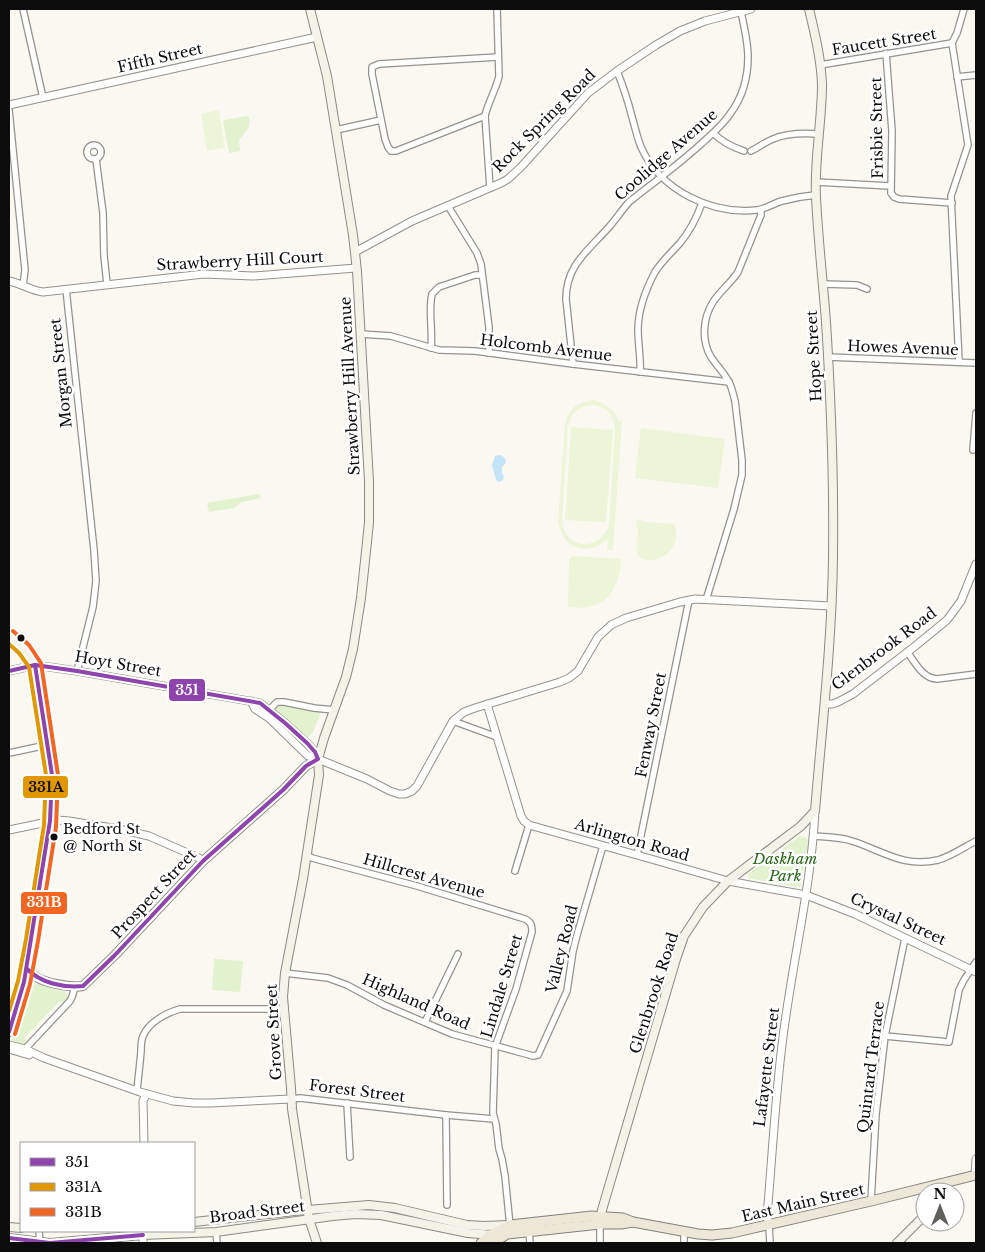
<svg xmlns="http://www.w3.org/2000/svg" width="985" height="1252" viewBox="0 0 985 1252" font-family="'Libre Baskerville',serif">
	<rect width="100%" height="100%" fill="#faf8f0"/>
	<g fill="#e2f1ce">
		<path d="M246 116 249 117C252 128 245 132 239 140L240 151 229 153 223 122 225 120Z"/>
		<path d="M259 494 260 498 242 502 234 508 209 512 207 503Z"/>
		<path d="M279 705 322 711C317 720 315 731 309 737L303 736 274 709Z"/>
		<path d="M800 836 805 837 808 841 801 885 800 887H797L748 878V874Z"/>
		<path d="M214 959 243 961 240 992 212 990Z"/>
		<path d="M34 984H39L67 993 68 998 63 1003 60 1001 24 1038 27 1041 25 1045 22 1046 13 1043 11 1039 28 988Z"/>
	</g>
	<g fill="#edf5d8" fill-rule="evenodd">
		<path d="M219 110 225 148 207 151 201 114Z"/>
		<path d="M593 400C605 403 615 409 618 421H622L613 550H607L608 539C587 557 564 550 558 522L565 425C569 408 576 403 593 400ZM593 405C608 408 613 414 615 429L609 525C599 552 565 550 562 521L568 426C572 411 578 407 593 405Z"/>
		<path d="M571 427 613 430 606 522 565 520Z"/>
		<path d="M641 428 725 439 718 488 635 478Z"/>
		<path d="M640 519 645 522 674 524C685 546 655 572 637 555L638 530 636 521Z"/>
		<path d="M573 556 621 559C619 592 604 612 568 607L569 560Z"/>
	</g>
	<path fill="#c3e4f7" d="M500 455 504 457 506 461 505 464 502 467V474L504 476 503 480 499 482 496 480 492 465 495 456Z"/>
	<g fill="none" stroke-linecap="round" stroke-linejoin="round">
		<defs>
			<g id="minor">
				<path d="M23 9 43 98"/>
				<path d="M886 53 892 131 891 193 894 197 899 199 952 203"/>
				<path d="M820 65 952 43"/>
				<path d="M617 71C623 86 628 101 632 117 635 127 637 137 641 147 660 190 711 215 757 210 766 209 774 203 782 201 793 198 805 196 816 195"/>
				<path d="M957 77 976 75"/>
				<path d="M9 110 25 270 23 286"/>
				<path d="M485 116 396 151H391L388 147 385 139 372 74V67L379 64 498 57"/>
				<path d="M336 130 381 120"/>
				<path d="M713 133C722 142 732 147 744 151"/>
				<circle cx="94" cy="152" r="7"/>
				<path d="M751 151C759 147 765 142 773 139 787 133 803 133 818 134"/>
				<path d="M96 159 103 213 104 256 107 284"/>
				<path d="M816 182 890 186"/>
				<path d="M490 188 485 116C488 102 496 90 499 76L497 9"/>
				<path d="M448 206 477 253 481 264 489 327V353"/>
				<path d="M823 284 857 285 867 289"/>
				<path d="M66 289 94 550 96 581 93 607 77 671"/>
				<path d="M361 334 391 336 439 350 475 351 573 364 729 382"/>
				<path d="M431 348C433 330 428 311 432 294L439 287 475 275H482"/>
				<path d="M828 357 976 363"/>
				<path d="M959 362 951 196 968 145 952 43 957 33 964 9"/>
				<path d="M573 364 566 299C566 265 588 251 609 227 616 219 622 210 629 202 653 183 678 165 701 144 711 135 722 126 730 114 742 98 748 77 748 57 748 42 744 26 741 12"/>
				<path d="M640 372C641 358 638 344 638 330 638 310 646 289 655 272 662 261 672 252 680 243 690 231 697 217 702 203"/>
				<path d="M973 450 976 413"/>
				<path d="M706 600 734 509 742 475V460L735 401C733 394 732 388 729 382 724 373 717 366 711 357 701 340 703 318 713 302 720 291 731 283 738 272L761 215V210"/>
				<path d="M907 652C916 663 922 678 937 679L976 674"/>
				<path d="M269 710 277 702H284L314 708 334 710"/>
				<path d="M453 721 497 737"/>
				<path d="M9 753 47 745"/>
				<path d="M813 836C826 837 840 837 852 841 883 851 904 868 938 860 952 856 964 847 976 841"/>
				<path d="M307 855 312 858 417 886 525 919C531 922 532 925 532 932L516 989 495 1047 493 1113 496 1124 499 1149 502 1159 505 1176 510 1226"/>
				<path d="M637 855 689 600"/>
				<path d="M515 871 529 825"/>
				<path d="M285 973 328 978 347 985 384 1005 452 1034 526 1054 533 1056 538 1055 567 991 573 951 577 935 603 846"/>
				<path d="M425 1022 458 954"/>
				<path d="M885 1036 949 1042 959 990 964 980 976 962"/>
				<path d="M24 1052 25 1049 70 1001 72 997 75 987"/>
				<path d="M137 1091C138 1078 140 1065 141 1051 141 1046 141 1041 143 1036 149 1022 166 1013 180 1009H283"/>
				<path d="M291 1099 300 1098 446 1115 494 1119"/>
				<path d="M347 1103 350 1157"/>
				<path d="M446 1115 447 1205"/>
				<path d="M871 1201 876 1114 885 1036 905 938"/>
				<path d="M769 1225 770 1243"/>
				<path d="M39 1231 40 1243"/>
				<path d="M529 1231 530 1243"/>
				<path d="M216 1232 217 1243"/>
				<path d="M600 1243V1224"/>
				<path d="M684 1243V1232"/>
			</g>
			<g id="tertiary">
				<path d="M9 105 317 37"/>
				<path d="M355 252 412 221 501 183 508 179 521 167 588 93 617 71 656 45 680 31 705 21 751 9"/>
				<path d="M9 281C21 283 31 291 43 292L204 274 253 276 356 268"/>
				<path d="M9 671 35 665 77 671 260 703 285 723 307 743 315 752 318 759"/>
				<path d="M251 701 255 709 269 718 308 756 318 759 367 779 390 791 399 794H405L412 791 417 786 453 721 464 712 475 708 560 682 569 678 578 671 598 637 611 625 626 618 680 602 695 599 831 606"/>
				<path d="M487 704 521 816 524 821 529 825 637 855 728 881 806 895 855 914 976 972"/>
				<path d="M825 704H832L838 702 853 694 914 647 947 620 961 601 976 564"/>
				<path d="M9 830 57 820 69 821 119 829 149 836 199 858 203 861"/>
				<path d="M9 1045 25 1049 44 1058 140 1092 173 1101 194 1103H211L291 1099"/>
				<path d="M9 1049 29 1055"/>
				<path d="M144 1143 143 1101 146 1094"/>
				<path d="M975 1175 976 1159"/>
				<path d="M769 1225 767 1216C772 1159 775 1102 782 1045 791 967 811 890 815 811"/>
				<path d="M143 1243V1231"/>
			</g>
			<g id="secondary">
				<path d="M310 9 327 76 353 235 357 271 369 481V522L367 542 361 598 353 649 346 677 324 738 318 759 319 775 303 879 285 973 283 997 291 1088 292 1109 309 1219 317 1243"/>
				<path d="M9 636 24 649 35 665 52 775 50 826 32 940 24 982 9 1032"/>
				<path d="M27 969C30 972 33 975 36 977 46 983 72 988 83 986L115 955 203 861 283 790 306 766 318 759"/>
				<path d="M194 1222 295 1211 369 1205 395 1208 467 1225 484 1226 509 1225"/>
				<path d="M600 1222 602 1210 676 959 684 936 703 907 728 881 801 826 815 811C822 726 832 642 833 557 834 479 831 400 826 322 823 281 818 239 816 197 814 160 822 122 822 84 821 59 815 34 809 9"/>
				<path d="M9 1227 21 1228"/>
				<path d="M9 1238 50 1243 143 1235 216 1232 333 1216 355 1214 381 1215 468 1233 493 1235"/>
				<path d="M897 1243 925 1215"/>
			</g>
			<g id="primary">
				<path d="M481 1243 490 1235 510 1225 592 1216 623 1218 633 1222 698 1234 712 1235 732 1233 871 1201 976 1175"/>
				<path d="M493 1243 507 1234 600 1224H621L633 1222"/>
			</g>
		</defs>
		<use href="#minor" stroke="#93928f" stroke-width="8"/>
		<use href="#tertiary" stroke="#93928f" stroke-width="9"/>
		<use href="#secondary" stroke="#8a8985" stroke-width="10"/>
		<use href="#primary" stroke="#80807c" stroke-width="11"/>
		<use href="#minor" stroke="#fefefd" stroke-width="5.5"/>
		<use href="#tertiary" stroke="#fefefd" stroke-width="7"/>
		<use href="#secondary" stroke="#f4f3e8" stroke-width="8"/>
		<use href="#primary" stroke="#ece7d6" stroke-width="9"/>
		<defs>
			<g id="bus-1">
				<path d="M9 671 35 665 77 671 260 703 285 723 307 743 315 752 318 759 306 766 283 790 203 861 115 955 83 986C63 988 41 983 27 969"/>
				<path d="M9 1032 24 982 50 821 52 775 35 665"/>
				<path d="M9 1238 50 1243 143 1235"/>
			</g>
			<path id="bus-2" d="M9 644 19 653 29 667 46 775 44 825 26 939 18 981 9 1011"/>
			<path id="bus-3" d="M13 631 29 645 41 663 58 775 56 827 38 941 30 984 15 1034"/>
		</defs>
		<use href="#bus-1" stroke="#fff" stroke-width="8"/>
		<use href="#bus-2" stroke="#fff" stroke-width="8"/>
		<use href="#bus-3" stroke="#fff" stroke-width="8"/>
		<use href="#bus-1" stroke="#8e44ad" stroke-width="4"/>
		<use href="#bus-2" stroke="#e09701" stroke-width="4"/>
		<use href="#bus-3" stroke="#f26522" stroke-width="4"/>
	</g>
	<g fill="#0c0c0c" stroke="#fff" stroke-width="2">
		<circle cx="21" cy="638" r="4.5"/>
		<circle cx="54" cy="837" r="4.5"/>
	</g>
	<g text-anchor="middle" stroke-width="5" stroke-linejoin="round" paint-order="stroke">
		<g font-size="14" fill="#0c0c0c" stroke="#fff" text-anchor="start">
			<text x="63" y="834">Bedford St<tspan x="63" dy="17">@ North St</tspan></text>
		</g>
		<g font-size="15" fill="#0c0c0c" stroke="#fff">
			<text transform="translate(884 42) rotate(-9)" y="5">Faucett Street</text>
			<text transform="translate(160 58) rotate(-13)" y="5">Fifth Street</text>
			<text transform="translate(544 121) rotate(-45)" y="5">Rock Spring Road</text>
			<text transform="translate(877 128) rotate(-91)" y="5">Frisbie Street</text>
			<text transform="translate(666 155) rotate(-41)" y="5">Coolidge Avenue</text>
			<text transform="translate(240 261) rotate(-3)" y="5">Strawberry Hill Court</text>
			<text transform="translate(546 348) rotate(7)" y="5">Holcomb Avenue</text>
			<text transform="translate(903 348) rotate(2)" y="5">Howes Avenue</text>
			<text transform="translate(814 356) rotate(-93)" y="5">Hope Street</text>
			<text transform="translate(61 373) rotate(-96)" y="5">Morgan Street</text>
			<text transform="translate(350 386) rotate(-93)" y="5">Strawberry Hill Avenue</text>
			<text transform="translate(884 649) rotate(-37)" y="5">Glenbrook Road</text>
			<text transform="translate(118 664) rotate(10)" y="5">Hoyt Street</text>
			<text transform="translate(651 725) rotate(-79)" y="5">Fenway Street</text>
			<text transform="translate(632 840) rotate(16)" y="5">Arlington Road</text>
			<text transform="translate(424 876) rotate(16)" y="5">Hillcrest Avenue</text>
			<text transform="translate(154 894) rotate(-47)" y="5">Prospect Street</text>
			<text transform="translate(898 919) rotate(25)" y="5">Crystal Street</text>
			<text transform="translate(562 949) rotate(-76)" y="5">Valley Road</text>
			<text transform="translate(502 986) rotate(-73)" y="5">Lindale Street</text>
			<text transform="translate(654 993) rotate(-72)" y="5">Glenbrook Road</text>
			<text transform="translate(416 1002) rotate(24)" y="5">Highland Road</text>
			<text transform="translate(274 1032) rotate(-93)" y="5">Grove Street</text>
			<text transform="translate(767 1067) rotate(-83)" y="5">Lafayette Street</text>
			<text transform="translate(871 1067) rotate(-83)" y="5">Quintard Terrace</text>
			<text transform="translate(357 1091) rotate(7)" y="5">Forest Street</text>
			<text transform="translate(803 1203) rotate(-13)" y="5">East Main Street</text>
			<text transform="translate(257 1212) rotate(-7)" y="5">Broad Street</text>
		</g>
		<g font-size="15" font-style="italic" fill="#286719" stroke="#fff">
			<text x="785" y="864">Daskham<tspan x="785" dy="17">Park</tspan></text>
		</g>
	</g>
	<g stroke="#fff" stroke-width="2">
		<rect x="168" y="678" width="38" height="24" rx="5" fill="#8e44ad"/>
		<rect x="22" y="775" width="47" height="24" rx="5" fill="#e09701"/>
		<rect x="20" y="891" width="48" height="24" rx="5" fill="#f26522"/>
	</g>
	<g font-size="14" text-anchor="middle" font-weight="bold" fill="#fff">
		<text x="187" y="695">351</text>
		<text x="44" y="907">331B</text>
	</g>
	<g font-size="14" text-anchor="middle" font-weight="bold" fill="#111">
		<text x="46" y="792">331A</text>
	</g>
	<rect width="985" height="1252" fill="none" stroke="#0c0c0c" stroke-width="20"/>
	<rect x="20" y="1142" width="175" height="90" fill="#ffffff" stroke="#9e9e9e"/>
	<rect x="30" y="1158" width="25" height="8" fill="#8e44ad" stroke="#9e9e9e"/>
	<text x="65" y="1167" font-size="15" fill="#0c0c0c">351</text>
	<rect x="30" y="1183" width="25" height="8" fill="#e09701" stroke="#9e9e9e"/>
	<text x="65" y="1192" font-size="15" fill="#0c0c0c">331A</text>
	<rect x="30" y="1208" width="25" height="8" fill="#f26522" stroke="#9e9e9e"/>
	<text x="65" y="1217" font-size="15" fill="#0c0c0c">331B</text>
	<g transform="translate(940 1207)"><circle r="24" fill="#ffffff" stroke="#9e9e9e"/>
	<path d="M0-4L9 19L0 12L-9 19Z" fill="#5f5f5c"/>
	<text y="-8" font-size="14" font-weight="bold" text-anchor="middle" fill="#0c0c0c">N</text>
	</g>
</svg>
